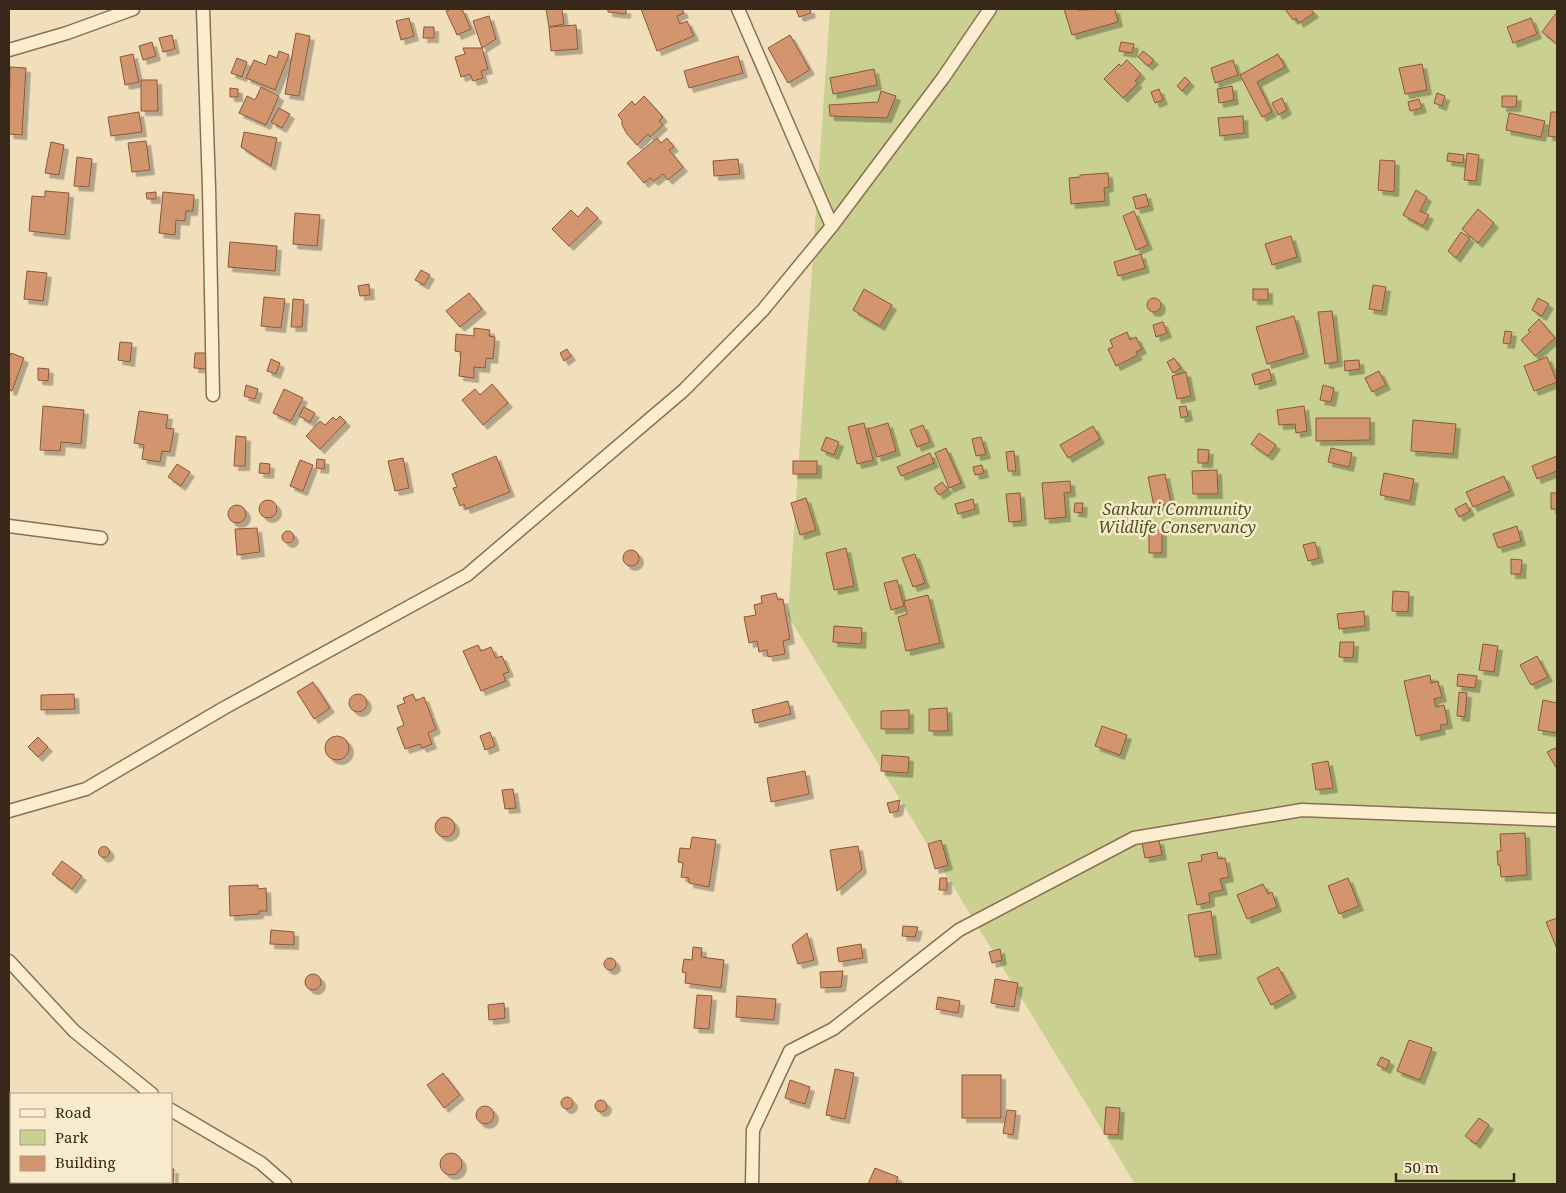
<svg xmlns="http://www.w3.org/2000/svg" width="1566" height="1193" viewBox="0 0 1566 1193" font-family="'Noto Serif',serif">
	<defs>
		<filter id="shadow"><feDropShadow dx="4.5" dy="4.5" stdDeviation="0" flood-color="#0004"/></filter>
	</defs>
	<rect width="100%" height="100%" fill="#f1dfbc"/>
	<path fill="#cad08f" d="M830 9H1557V1184H1135L788 616Z"/>
	<g fill="#d3956e" stroke="#8b5638" filter="url(#shadow)">
		<path d="M451 9H462L471 29 457 35 446 11Z"/>
		<path d="M546 9H562L564 24 549 27Z"/>
		<path d="M608 9H626V14L608 12Z"/>
		<path d="M641 9H682L684 13 677 16 680 24 687 21 694 36 657 51Z"/>
		<path d="M796 9H810L811 13 799 17Z"/>
		<path d="M1064 9H1077L1078 10 1115 9 1118 22 1072 35Z"/>
		<path d="M1285 9H1311L1314 13 1299 23 1296 18 1293 20Z"/>
		<path d="M1557 12V44L1542 32Z"/>
		<path d="M489 16 496 39 482 48 473 21Z"/>
		<path d="M409 18 414 36 401 40 396 21Z"/>
		<path d="M1531 18 1537 34 1513 43 1507 27Z"/>
		<path d="M576 25 578 49 551 51 549 27Z"/>
		<path d="M424 27H434V38H423Z"/>
		<path d="M296 33 310 36 299 96 285 94Z"/>
		<path d="M172 35 175 49 163 52 159 38Z"/>
		<path d="M790 35 810 70 788 83 768 48Z"/>
		<path d="M152 42 156 56 143 60 139 46Z"/>
		<path d="M1121 42 1134 44 1132 53 1119 51Z"/>
		<path d="M463 48H482L488 69 481 71 483 78 473 81 470 74 461 77 455 57 465 54Z"/>
		<path d="M279 51 289 55 275 90 246 78 254 60 266 65 269 55 277 58Z"/>
		<path d="M1143 51 1154 60 1148 66 1138 57Z"/>
		<path d="M133 54 139 82 125 85 120 57Z"/>
		<path d="M1278 54 1285 67 1257 82 1272 112 1262 117 1240 75Z"/>
		<path d="M738 56 743 73 689 88 684 71Z"/>
		<path d="M237 58 247 62 242 77 231 73Z"/>
		<path d="M1127 60 1141 74 1135 81 1138 83 1123 98 1104 79 1119 64 1121 66Z"/>
		<path d="M1233 60 1238 75 1215 83 1211 68Z"/>
		<path d="M1422 64 1427 90 1405 94 1399 68Z"/>
		<path d="M10 67 26 68 22 135 9 134Z"/>
		<path d="M874 69 877 85 833 94 830 78Z"/>
		<path d="M1185 77 1190 82 1182 91 1177 86Z"/>
		<path d="M141 80H157L158 111H141Z"/>
		<path d="M1232 86 1234 100 1219 103 1217 89Z"/>
		<path d="M261 87 279 96 266 125 239 113 247 96 255 100Z"/>
		<path d="M230 88 238 89V97H230Z"/>
		<path d="M1159 89 1163 100 1155 103 1151 92Z"/>
		<path d="M881 91 896 96 887 118 830 116 829 105 878 102Z"/>
		<path d="M1437 93 1445 96 1442 106 1434 103Z"/>
		<path d="M644 96 663 117 659 121 663 125 650 137 648 134 637 145 627 134 622 125V120L618 115 632 101 635 105Z"/>
		<path d="M1502 96H1517L1516 107H1502Z"/>
		<path d="M1282 98 1287 110 1278 115 1272 103Z"/>
		<path d="M1419 99 1422 108 1410 111 1408 102Z"/>
		<path d="M279 108 290 114 282 128 271 122Z"/>
		<path d="M139 112 142 132 111 136 108 117Z"/>
		<path d="M1551 112H1557V137L1548 136Z"/>
		<path d="M1509 113 1545 121 1541 137 1506 130Z"/>
		<path d="M1243 116 1244 133 1220 136 1218 118Z"/>
		<path d="M244 132 277 138 271 166 241 147Z"/>
		<path d="M657 138 661 143 667 138 674 147 669 150 683 167 668 180 663 174 654 181 650 178 644 183 627 163Z"/>
		<path d="M146 141 150 170 132 172 128 143Z"/>
		<path d="M51 142 64 145 59 175 45 173Z"/>
		<path d="M1448 153 1464 155 1463 163 1447 161Z"/>
		<path d="M1467 153 1479 155 1476 181 1464 180Z"/>
		<path d="M77 157 92 159 89 187 74 186Z"/>
		<path d="M738 159 740 174 714 176 713 161Z"/>
		<path d="M1380 160 1395 161 1394 192 1378 190Z"/>
		<path d="M1108 173 1109 187 1104 188 1105 201 1071 204 1069 178 1080 177V175Z"/>
		<path d="M1416 190 1427 197 1420 211 1429 215 1423 226 1403 215Z"/>
		<path d="M45 191 69 193 65 235 29 231 32 196 45 197Z"/>
		<path d="M156 192V199H147L146 193Z"/>
		<path d="M163 192 194 195 193 211H186L185 221 176 220 175 235 159 233Z"/>
		<path d="M1146 194 1149 206 1136 209 1133 197Z"/>
		<path d="M587 207 598 218 569 246 552 229 571 210 578 217Z"/>
		<path d="M1478 209 1494 223 1478 243 1462 229Z"/>
		<path d="M1134 211 1148 245 1136 250 1123 216Z"/>
		<path d="M295 213 320 215 317 246 293 244Z"/>
		<path d="M1461 232 1470 238 1456 258 1448 251Z"/>
		<path d="M1291 236 1297 257 1272 265 1265 244Z"/>
		<path d="M230 242 277 246 275 271 228 267Z"/>
		<path d="M1141 254 1145 268 1118 276 1114 262Z"/>
		<path d="M421 270 430 275 424 285 415 280Z"/>
		<path d="M27 271 47 273 43 301 24 299Z"/>
		<path d="M369 284 370 295 360 296 358 286Z"/>
		<path d="M1373 285 1386 287 1382 311 1369 309Z"/>
		<path d="M864 289 892 305 880 326 853 310Z"/>
		<rect x="1253" y="289" width="15" height="11"/>
		<path d="M469 293 482 309 460 327 446 311Z"/>
		<path d="M264 297 285 299 281 328 261 326Z"/>
		<path d="M1538 298 1549 304 1542 316 1532 310Z"/>
		<circle cx="1154" cy="305" r="7"/>
		<path d="M293 299 304 300 302 327H291Z"/>
		<path d="M1332 311 1338 362 1325 364 1318 312Z"/>
		<path d="M1294 316 1304 353 1267 364 1256 327Z"/>
		<path d="M1539 319 1555 338 1535 356 1521 340 1530 332 1528 330Z"/>
		<path d="M1163 322 1167 333 1156 337 1153 325Z"/>
		<path d="M474 328 490 330 489 336 495 337 493 359 486 358 485 368 474 367V378L459 376 461 352 455 351 456 334 474 336Z"/>
		<path d="M1505 331 1512 332 1510 344 1503 343Z"/>
		<path d="M1127 332 1130 340 1136 337 1142 349 1136 352 1138 355 1116 366 1108 349 1113 347 1110 340Z"/>
		<path d="M120 342 132 343 130 362 118 360Z"/>
		<path d="M567 349 571 356 564 361 560 353Z"/>
		<path d="M11 353 24 358 12 391 9 390V359Z"/>
		<path d="M195 353H208V369L194 368Z"/>
		<path d="M1547 357 1557 382 1534 391 1524 366Z"/>
		<path d="M1174 358 1181 368 1173 373 1167 362Z"/>
		<path d="M271 359 280 363 276 374 267 371Z"/>
		<path d="M1359 360 1360 369 1345 371 1344 361Z"/>
		<path d="M38 368 49 369 48 381 38 380Z"/>
		<path d="M1269 369 1272 380 1255 385 1252 374Z"/>
		<path d="M1379 371 1386 385 1372 392 1365 378Z"/>
		<path d="M1186 372 1191 396 1177 399 1172 376Z"/>
		<path d="M492 384 508 403 483 425 462 400 475 389 480 395Z"/>
		<path d="M246 385 258 389 255 399 244 396Z"/>
		<path d="M1323 385 1334 388 1331 402 1320 400Z"/>
		<path d="M284 389 303 398 291 421 273 413Z"/>
		<path d="M43 406 84 410 81 444 61 442 60 451 40 450Z"/>
		<path d="M1186 406 1188 416 1181 418 1179 407Z"/>
		<path d="M1304 406 1307 431 1296 433 1295 424 1279 425 1277 410Z"/>
		<path d="M304 407 315 413 310 422 299 416Z"/>
		<path d="M139 411 168 415 166 428 174 429 170 452 162 451 160 462 142 459 144 445 134 443Z"/>
		<path d="M340 416 346 422 320 449 306 436 320 421 325 425 333 417 336 420Z"/>
		<path d="M1316 418H1370V440L1316 441Z"/>
		<path d="M1413 420 1456 424 1453 454 1411 451Z"/>
		<path d="M864 423 873 460 857 464 848 427Z"/>
		<path d="M888 423 896 451 877 457 868 429Z"/>
		<path d="M923 425 930 442 917 447 910 430Z"/>
		<path d="M1093 426 1100 439 1068 458 1060 445Z"/>
		<path d="M1259 433 1276 445 1268 456 1251 444Z"/>
		<path d="M236 436 246 437 245 466H234Z"/>
		<path d="M826 437 839 442 834 455 821 450Z"/>
		<path d="M981 437 986 454 976 456 972 439Z"/>
		<path d="M946 448 961 483 949 488 935 453Z"/>
		<path d="M1331 448 1352 453 1349 467 1328 462Z"/>
		<path d="M1198 449 1209 450 1208 463H1198Z"/>
		<path d="M1014 451 1016 471H1008L1006 452Z"/>
		<path d="M930 453 934 463 901 476 897 467Z"/>
		<path d="M496 456 510 492 466 509 464 504 460 506 453 488 457 487 452 474Z"/>
		<path d="M1557 456V471L1537 479 1532 466Z"/>
		<path d="M403 458 409 488 395 491 388 461Z"/>
		<path d="M317 459 325 460 324 469 316 468Z"/>
		<path d="M300 460 313 465 303 491 290 486Z"/>
		<rect x="793" y="461" width="24" height="13"/>
		<path d="M260 463 270 464 269 474 259 473Z"/>
		<path d="M177 464 190 472 181 486 168 477Z"/>
		<path d="M982 465 984 473 975 475 973 467Z"/>
		<path d="M1217 470 1218 494H1193L1192 471Z"/>
		<path d="M1384 473 1414 479 1410 501 1380 495Z"/>
		<path d="M1165 474 1171 503 1154 506 1148 477Z"/>
		<path d="M1504 476 1510 491 1473 507 1466 492Z"/>
		<path d="M1070 481 1071 492 1064 493 1066 517 1045 519 1042 483Z"/>
		<path d="M942 482 948 489 939 495 934 488Z"/>
		<path d="M1020 493 1022 521 1009 522 1006 494Z"/>
		<rect x="1551" y="493" width="6" height="16"/>
		<path d="M806 498 816 530 800 535 791 503Z"/>
		<path d="M973 499 975 509 958 514 955 504Z"/>
		<circle cx="268" cy="509" r="9"/>
		<path d="M1075 503H1083L1082 513 1074 512Z"/>
		<path d="M1466 503 1470 511 1459 517 1455 509Z"/>
		<circle cx="237" cy="514" r="9"/>
		<path d="M1517 526 1521 541 1498 548 1493 534Z"/>
		<path d="M257 528 260 552 237 555 235 529Z"/>
		<path d="M1162 530V553H1149V531Z"/>
		<circle cx="288" cy="537" r="6"/>
		<path d="M1315 542 1319 558 1308 561 1303 545Z"/>
		<path d="M846 548 854 586 834 590 826 553Z"/>
		<circle cx="631" cy="558" r="8"/>
		<path d="M915 554 925 583 913 587 902 558Z"/>
		<path d="M1511 559 1522 560 1521 574H1511Z"/>
		<path d="M897 580 904 606 891 610 884 583Z"/>
		<path d="M1393 591 1409 592 1408 612 1392 611Z"/>
		<path d="M776 593 778 600 783 599 790 639 783 641 785 654 768 657 767 650 759 652 757 641 749 643 744 617 756 615 754 605 762 603 761 596Z"/>
		<path d="M928 595 940 643 906 651 898 617 907 614 904 601Z"/>
		<path d="M1364 611 1365 626 1339 629 1337 614Z"/>
		<path d="M834 626 862 628 861 644 833 642Z"/>
		<path d="M1340 642H1354L1353 658 1339 657Z"/>
		<path d="M1483 644 1498 646 1494 672 1479 670Z"/>
		<path d="M478 645 481 651 491 647 496 658 502 656 509 672 503 674 506 681 481 691 463 651Z"/>
		<path d="M1537 656 1548 677 1531 685 1520 665Z"/>
		<path d="M1458 674 1477 676 1475 688 1457 686Z"/>
		<path d="M1430 675 1431 683 1438 681 1442 697 1434 699 1436 707 1444 705 1448 724 1440 725 1441 730 1416 736 1404 681Z"/>
		<path d="M313 682 330 708 314 719 297 692Z"/>
		<path d="M1459 692 1467 693 1465 717 1457 716Z"/>
		<path d="M74 694 75 709 41 710V695Z"/>
		<path d="M413 694 416 701 424 697 436 729 428 733 432 744 422 748 420 744 405 749 397 728 404 725 397 706 405 703 403 698Z"/>
		<circle cx="358" cy="703" r="9"/>
		<path d="M1543 700 1557 703V733L1538 730Z"/>
		<path d="M788 701 791 714 755 723 752 710Z"/>
		<path d="M947 708 948 731H929V709Z"/>
		<path d="M909 710V729H881V711Z"/>
		<path d="M1102 726 1127 735 1120 755 1095 746Z"/>
		<path d="M490 732 495 746 485 750 480 736Z"/>
		<circle cx="337" cy="748" r="12"/>
		<path d="M38 737 48 747 38 757 28 747Z"/>
		<path d="M1555 748 1557 751V769L1547 752Z"/>
		<path d="M882 755 909 757 908 773 881 771Z"/>
		<path d="M1328 761 1333 788 1316 790 1312 764Z"/>
		<path d="M805 771 809 794 771 802 767 778Z"/>
		<path d="M513 789 516 808 505 809 502 790Z"/>
		<path d="M900 800 898 811 890 813 887 803Z"/>
		<circle cx="445" cy="827" r="10"/>
		<path d="M1525 833 1527 875 1501 877 1500 865H1498L1497 851H1501L1500 834Z"/>
		<path d="M692 837 716 840 709 887 689 883V878L681 877 683 863 678 862 680 848 690 849Z"/>
		<path d="M941 840 948 865 935 869 928 844Z"/>
		<path d="M1159 840 1162 855 1145 858 1142 843Z"/>
		<path d="M858 846 862 869 837 891 830 850Z"/>
		<circle cx="104" cy="852" r="5.5"/>
		<path d="M1217 852 1218 859 1225 858 1229 877 1220 879 1223 890 1209 893 1210 902 1197 905 1188 863 1202 861 1201 855Z"/>
		<path d="M62 861 82 876 72 889 52 874Z"/>
		<path d="M940 878H947V890H939Z"/>
		<path d="M1348 878 1359 906 1339 914 1328 886Z"/>
		<path d="M1263 884 1268 894 1272 892 1277 907 1247 919 1237 895Z"/>
		<path d="M258 885V889L266 888 267 911H259V914L230 916 229 886Z"/>
		<path d="M1211 911 1217 954 1195 957 1188 915Z"/>
		<path d="M1557 918V949L1546 922Z"/>
		<path d="M903 926 918 927 915 937 902 936Z"/>
		<path d="M271 930 294 932V945L270 944Z"/>
		<path d="M807 933 814 960 798 964 792 945Z"/>
		<path d="M861 944 863 958 839 962 837 948Z"/>
		<path d="M693 947 702 948 701 957 724 960 721 988 685 983 686 973 682 972 684 959 692 960Z"/>
		<path d="M1000 949 1002 960 992 963 989 952Z"/>
		<circle cx="610" cy="964" r="6"/>
		<path d="M1278 967 1292 993 1271 1005 1257 978Z"/>
		<path d="M843 971 841 987 821 988 820 972Z"/>
		<circle cx="313" cy="982" r="8"/>
		<path d="M995 979 1018 983 1014 1007 991 1003Z"/>
		<path d="M697 995 712 996 709 1029 694 1028Z"/>
		<path d="M737 996 776 999 774 1020 736 1017Z"/>
		<path d="M938 997 960 1001 958 1013 936 1009Z"/>
		<path d="M504 1003 505 1018 489 1020 488 1005Z"/>
		<path d="M1409 1040 1432 1048 1420 1080 1397 1071Z"/>
		<path d="M1381 1057 1390 1061 1386 1069 1377 1065Z"/>
		<path d="M835 1069 854 1073 845 1119 826 1115Z"/>
		<path d="M443 1073 460 1095 444 1108 427 1085Z"/>
		<rect x="962" y="1075" width="39" height="43"/>
		<path d="M790 1080 810 1087 805 1104 785 1098Z"/>
		<circle cx="567" cy="1103" r="6"/>
		<circle cx="601" cy="1106" r="6"/>
		<circle cx="485" cy="1115" r="9"/>
		<path d="M1106 1107 1120 1108 1118 1135 1104 1134Z"/>
		<path d="M1007 1110 1016 1111 1013 1135 1003 1133Z"/>
		<path d="M1479 1118 1489 1125 1476 1144 1465 1136Z"/>
		<circle cx="451" cy="1164" r="11"/>
		<path d="M875 1168 898 1177 896 1184H868Z"/>
		<path d="M171 1169H174L173 1184H148L149 1182H171Z"/>
	</g>
	<g fill="none" stroke-linecap="round" stroke-linejoin="round">
		<defs>
			<g id="street">
				<path d="M203 9 209 188 213 395"/>
				<path d="M738 9 832 226"/>
				<path d="M9 50 67 33 133 9"/>
				<path d="M9 526 101 538"/>
				<path d="M9 811 86 789 224 708 467 575 684 390 763 310 832 226 943 78 990 9"/>
				<path d="M9 961 74 1031 152 1094"/>
				<path d="M171 1110 261 1163 285 1184"/>
				<path d="M752 1184 753 1130 790 1051 833 1029 959 930 1134 838 1302 810 1557 820"/>
			</g>
		</defs>
		<use href="#street" stroke="#8a6f54" stroke-width="15"/>
		<use href="#street" stroke="#fcedcf" stroke-width="12"/>
	</g>
	<g text-anchor="middle" stroke-width="5" stroke-linejoin="round" paint-order="stroke">
		<g font-size="16" font-style="italic" fill="#4a561f" stroke="#f8eacc">
			<text x="1177" y="515">Sankuri Community<tspan x="1177" dy="18">Wildlife Conservancy</tspan></text>
		</g>
	</g>
	<rect width="1566" height="1193" fill="none" stroke="#38281a" stroke-width="20"/>
	<rect x="10" y="1093" width="162" height="90" fill="#f8eacc" stroke="#ab9c85"/>
	<rect x="20" y="1109" width="25" height="8" fill="#fcedcf" stroke="#ab9c85"/>
	<text x="55" y="1118" font-size="15" fill="#38281a">Road</text>
	<rect x="20" y="1130" width="25" height="15" fill="#cad08f" stroke="#ab9c85"/>
	<text x="55" y="1143" font-size="15" fill="#38281a">Park</text>
	<rect x="20" y="1156" width="25" height="15" fill="#d3956e" stroke="#ab9c85"/>
	<text x="55" y="1168" font-size="15" fill="#38281a">Building</text>
	<path d="M1396 1173v8h118v-8" fill="none" stroke="#38281a" stroke-width="2.5"/>
	<text x="1404" y="1173" font-size="15" fill="#38281a" stroke="#f8eacc" stroke-width="4" paint-order="stroke">50 m</text>
</svg>
